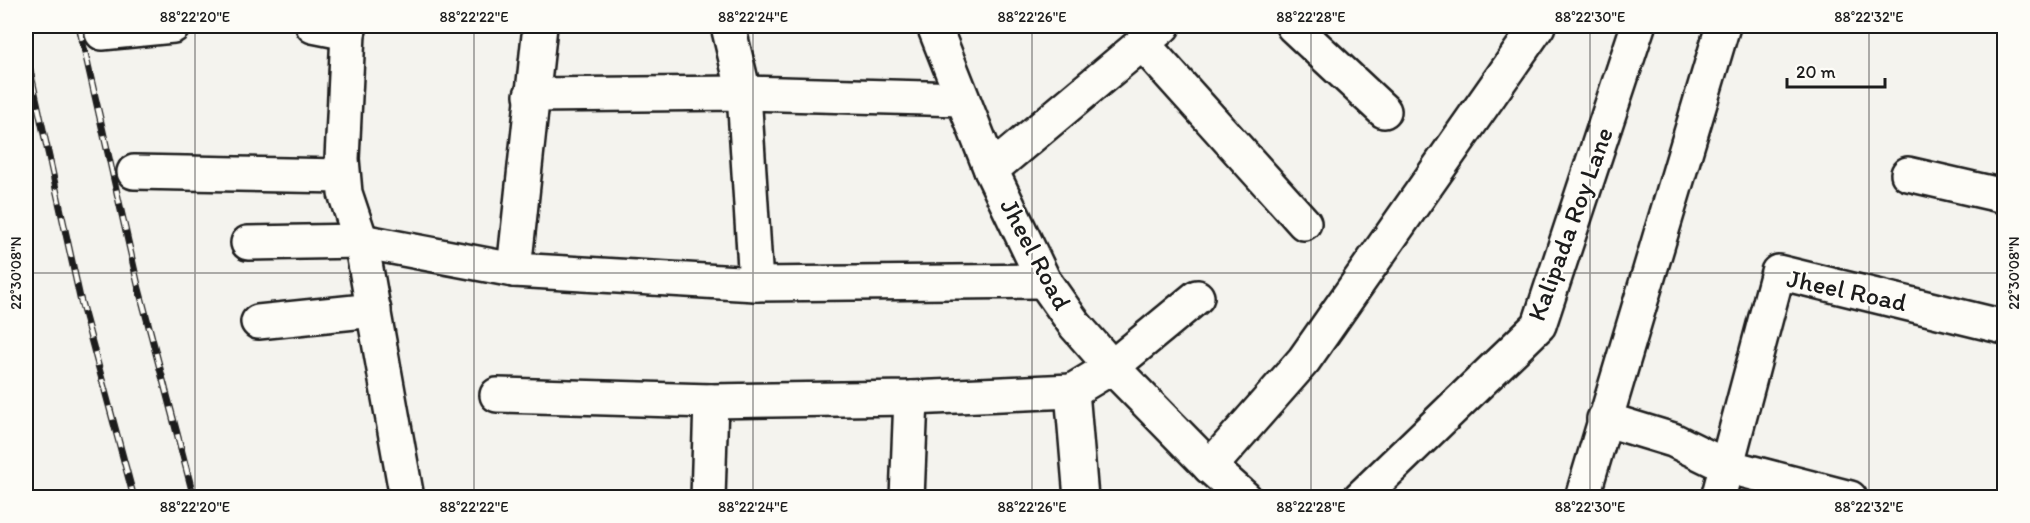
<svg xmlns="http://www.w3.org/2000/svg" width="2030" height="523" viewBox="0 0 2030 523" font-family="Itim,sans-serif">
	<rect width="100%" height="100%" fill="#f4f3ee"/>
	<filter id="ink" filterUnits="userSpaceOnUse"><feTurbulence type="fractalNoise" baseFrequency=".0167" numOctaves="2"/><feDisplacementMap in="SourceGraphic" scale="12" xChannelSelector="R" yChannelSelector="G"/><feConvolveMatrix kernelMatrix="1 2 1 2 8 2 1 2 1" color-interpolation-filters="sRGB"/></filter>
	<g filter="url(#ink)">
		<g fill="none" stroke-linecap="round" stroke-linejoin="round">
			<defs>
				<g id="minor">
					<path d="M313 26 348 33"/>
					<path d="M350 26 348 33 342 159 345 193 361 241 407 498"/>
					<path d="M728 26 744 93 756 284"/>
					<path d="M934 26 991 170 1044 281 1075 325 1112 367 1210 467 1245 498"/>
					<path d="M1293 26 1384 111"/>
					<path d="M102 33 173 26"/>
					<path d="M1142 43 1304 223"/>
					<path d="M531 95 744 93 962 99"/>
					<path d="M991 170 1163 26"/>
					<path d="M134 172 343 176"/>
					<path d="M1908 174 2004 196"/>
					<path d="M248 243 361 241 514 270 756 284 1044 281"/>
					<path d="M514 270 540 26"/>
					<path d="M258 322 374 310"/>
					<path d="M1072 391 1081 498"/>
					<path d="M497 395 711 401 911 398 1072 391 1112 367 1197 297"/>
					<path d="M1604 419 1673 440 1726 466 1850 498"/>
					<path d="M1210 467 1304 360 1538 26"/>
					<path d="M708 498 711 401"/>
					<path d="M907 498 911 398"/>
					<path d="M1360 498 1539 325 1638 26"/>
					<path d="M1582 498 1723 26"/>
					<path d="M1718 498 1778 272 2004 327"/>
				</g>
			</defs>
			<use href="#minor" stroke="#1c1c1c" stroke-width="38"/>
			<use href="#minor" stroke="#fdfcf7" stroke-width="33"/>
			<defs>
				<g id="rail">
					<path d="M79 26 138 285 194 498"/>
					<path d="M26 52 80 298 134 498"/>
				</g>
			</defs>
			<use href="#rail" stroke="#1c1c1c" stroke-width="7"/>
			<use href="#rail" stroke="#fdfcf7" stroke-width="4.5" stroke-dasharray="14" stroke-linecap="butt"/>
		</g>
	</g>
	<path fill="none" stroke="#1c1c1c" stroke-width="1.5" stroke-opacity="0.45" d="M195 26V498M474 26V498M753 26V498M1032 26V498M1311 26V498M1590 26V498M1869 26V498M26 273H2004"/>
	<g text-anchor="middle" stroke-width="4.5" stroke-linejoin="round" paint-order="stroke">
		<g font-size="26" fill="#1c1c1c" stroke="#fdfcf7">
			<text transform="translate(1570 224) rotate(-70)" y="9">Kalipada Roy Lane</text>
			<text transform="translate(1036 254) rotate(62)" y="9">Jheel Road</text>
			<text transform="translate(1847 290) rotate(12)" y="9">Jheel Road</text>
		</g>
	</g>
	<rect width="2030" height="523" fill="none" stroke="#fdfcf7" stroke-width="66"/>
	<path d="M1787 78v9h98v-9" fill="none" stroke="#1c1c1c" stroke-width="3"/>
	<text x="1796" y="78" font-size="18" fill="#1c1c1c" stroke="#fdfcf7" stroke-width="4.5" paint-order="stroke">20 m</text>
	<rect x="33" y="33" width="1964" height="457" fill="none" stroke="#1c1c1c" stroke-width="2"/>
	<g font-size="15" text-anchor="middle" fill="#1c1c1c">
		<text x="195" y="22">88°22'20"E</text>
		<text x="474" y="22">88°22'22"E</text>
		<text x="753" y="22">88°22'24"E</text>
		<text x="1032" y="22">88°22'26"E</text>
		<text x="1311" y="22">88°22'28"E</text>
		<text x="1590" y="22">88°22'30"E</text>
		<text x="1869" y="22">88°22'32"E</text>
		<text transform="translate(16 273) rotate(-90)" y="5">22°30'08"N</text>
		<text transform="translate(2014 273) rotate(-90)" y="5">22°30'08"N</text>
		<text x="195" y="512">88°22'20"E</text>
		<text x="474" y="512">88°22'22"E</text>
		<text x="753" y="512">88°22'24"E</text>
		<text x="1032" y="512">88°22'26"E</text>
		<text x="1311" y="512">88°22'28"E</text>
		<text x="1590" y="512">88°22'30"E</text>
		<text x="1869" y="512">88°22'32"E</text>
	</g>
</svg>
